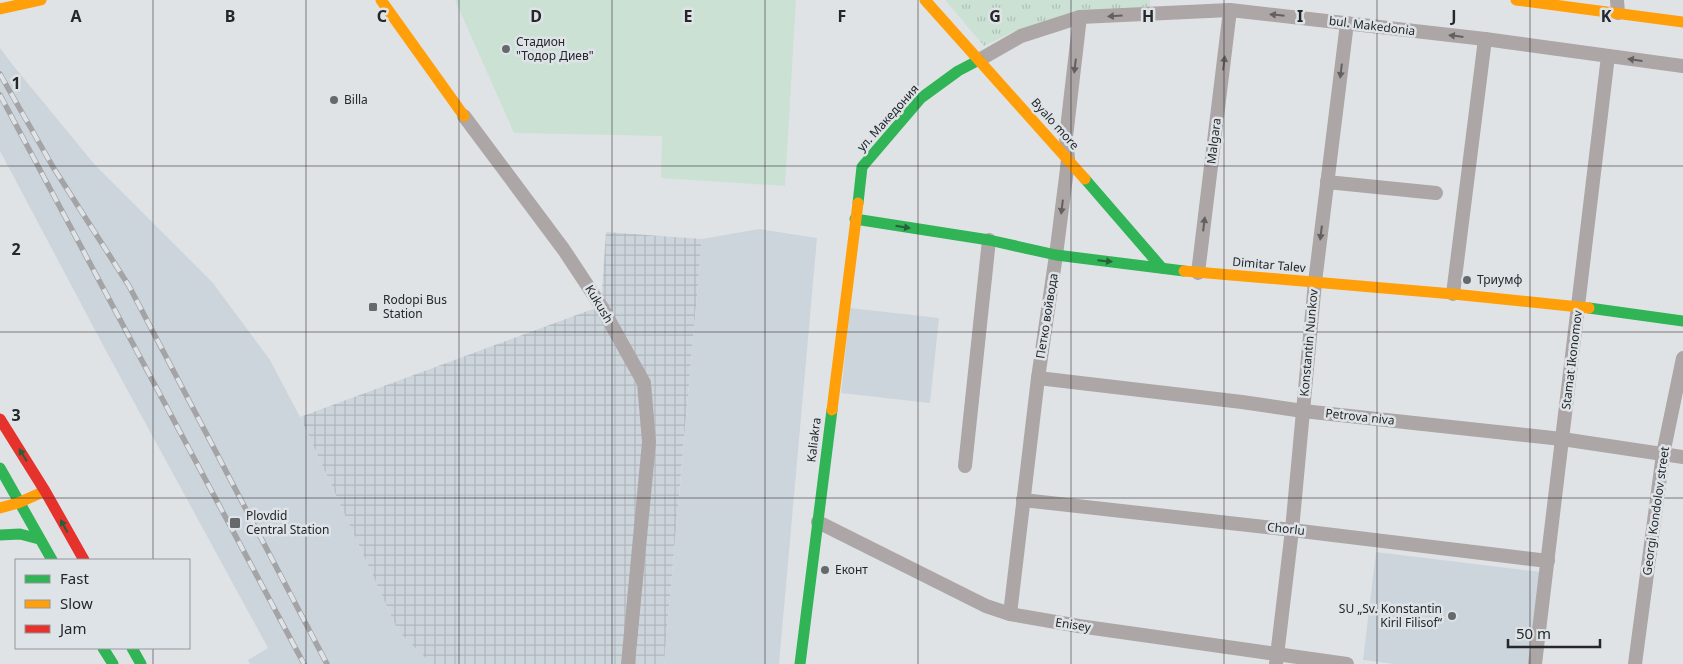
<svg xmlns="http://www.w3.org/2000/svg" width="1683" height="664" viewBox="0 0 1683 664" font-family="'Noto Sans',sans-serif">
	<defs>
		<pattern id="industrial-grid" width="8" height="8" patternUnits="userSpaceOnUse" patternTransform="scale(1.25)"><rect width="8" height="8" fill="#cdd5dc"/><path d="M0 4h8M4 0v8" fill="none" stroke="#b0b7bd"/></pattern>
		<pattern id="park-tufts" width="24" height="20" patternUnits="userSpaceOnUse" patternTransform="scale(1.25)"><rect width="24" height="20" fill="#cbe1d4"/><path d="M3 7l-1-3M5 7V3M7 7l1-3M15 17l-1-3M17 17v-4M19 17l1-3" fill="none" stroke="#aec1b6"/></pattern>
	</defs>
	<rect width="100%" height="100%" fill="#e0e3e6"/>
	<path fill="url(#industrial-grid)" d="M606 232 702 239 664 664H429L398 631 300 417 601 306Z"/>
	<g fill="#cdd5dc">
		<path d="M0 48 12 64 95 165 213 283 270 360 300 417 398 631 432 664H250L248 660 268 648 105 349 0 151Z"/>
		<path d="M759 229 817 238 779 664H664L702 239Z"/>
		<path d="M850 308 939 318 930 403 841 393Z"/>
		<path d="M1376 552 1541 572 1529 664H1394L1363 660Z"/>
	</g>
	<path fill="url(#park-tufts)" d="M945 0H1150L1149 10 1114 11 1017 30 984 46Z"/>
	<path fill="#cbe1d4" d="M455 0H796L785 186 661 178 662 136 514 133Z"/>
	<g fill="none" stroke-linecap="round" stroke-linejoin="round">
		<g stroke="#ada6a6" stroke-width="14">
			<path d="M1617 0 1618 13"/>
			<path d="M979 60 1021 36 1080 17 1230 10 1485 39 1683 66"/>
			<path d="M464 116 564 250 601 306 644 383 649 442 628 664"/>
			<path d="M1327 182 1436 193"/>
			<path d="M1198 273 1230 10"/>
			<path d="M1453 294 1485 39"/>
			<path d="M1038 378 1242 402 1303 411 1562 439 1683 457"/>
			<path d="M965 466 989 240"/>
			<path d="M1023 500 1292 530 1548 561"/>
			<path d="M818 522 986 606 1010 614 1079 626 1347 664"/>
			<path d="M1010 614 1038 378 1056 255 1066 177 1068 159 1066 137 1080 17"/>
			<path d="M1276 664 1292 530 1315 282 1347 23"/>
			<path d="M1535 664 1608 56"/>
			<path d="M1635 664 1663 454 1683 358"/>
		</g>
		<g stroke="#30b455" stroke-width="11">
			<path d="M1085 179 1162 268"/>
			<path d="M858 203 862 167 921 98 958 71 979 60"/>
			<path d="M855 219 989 240 1056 255 1184 271"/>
			<path d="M1589 308 1683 321"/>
			<path d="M0 468 52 560"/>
			<path d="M0 535 20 534 39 539"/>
			<path d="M103 648 113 664"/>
			<path d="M132 648 141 664"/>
			<path d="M800 664 832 410"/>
		</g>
		<g stroke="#ff9f0a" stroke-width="11">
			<path d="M381 0 464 116"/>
			<path d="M925 0 1085 179"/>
			<path d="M1516 0 1683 22"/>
			<path d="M0 9 41 0"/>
			<path d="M1184 271 1453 294 1589 308"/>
			<path d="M832 410 858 203"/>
			<path d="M0 508 18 503 45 491"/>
		</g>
		<path stroke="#e5322d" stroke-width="11" d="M0 419 45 491 84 560"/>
		<defs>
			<g id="rail">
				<path d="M0 74 53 167 129 286 327 664"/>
				<path d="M0 95 304 664"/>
			</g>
		</defs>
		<use href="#rail" stroke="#a4a3a5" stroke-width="5.5"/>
		<use href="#rail" stroke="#dee3e8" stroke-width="4" stroke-dasharray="11" stroke-linecap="butt"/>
	</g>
	<defs><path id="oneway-solid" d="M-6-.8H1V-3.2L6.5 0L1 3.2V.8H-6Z" transform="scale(1.25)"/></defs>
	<g fill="#626061">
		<use href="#oneway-solid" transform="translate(1277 15) rotate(-174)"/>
		<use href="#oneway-solid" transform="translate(1115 16) rotate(177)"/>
		<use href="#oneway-solid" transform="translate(1456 36) rotate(-173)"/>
		<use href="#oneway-solid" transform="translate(1635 60) rotate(-172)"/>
		<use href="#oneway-solid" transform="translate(1224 63) rotate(-83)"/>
		<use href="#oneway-solid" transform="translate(1075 66) rotate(97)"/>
		<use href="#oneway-solid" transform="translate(1341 71) rotate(97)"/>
		<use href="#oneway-solid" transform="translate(1062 207) rotate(97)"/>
		<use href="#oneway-solid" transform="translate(1204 224) rotate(-83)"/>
		<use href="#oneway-solid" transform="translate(1321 233) rotate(97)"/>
	</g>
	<g fill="#295f3b">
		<use href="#oneway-solid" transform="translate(903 227) rotate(9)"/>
		<use href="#oneway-solid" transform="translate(1105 261) rotate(6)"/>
		<use href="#oneway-solid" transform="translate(23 455) rotate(-122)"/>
		<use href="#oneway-solid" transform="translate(64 526) rotate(-119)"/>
	</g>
	<path fill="none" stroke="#252729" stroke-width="1" stroke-opacity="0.55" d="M153 0V560M306 0V664M459 0V664M612 0V664M765 0V664M918 0V664M1071 0V664M1224 0V664M1377 0V664M1530 0V664M0 166H1683M0 332H1683M0 498H1683M153 648V664"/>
	<g fill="#66696b" stroke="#dee3e8" stroke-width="2">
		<circle cx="506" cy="49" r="5"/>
		<circle cx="334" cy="100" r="5"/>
		<circle cx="1467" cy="280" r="5"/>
		<rect x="368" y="302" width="10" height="10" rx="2.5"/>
		<rect x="229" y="517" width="12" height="12" rx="2.5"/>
		<circle cx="825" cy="570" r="5"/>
		<circle cx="1452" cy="616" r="5"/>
	</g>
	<g text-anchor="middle" stroke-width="5" stroke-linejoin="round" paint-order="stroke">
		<g font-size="12" fill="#252729" stroke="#dee3e8">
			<text transform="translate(1372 26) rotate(7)" y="4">bul. Makedonia</text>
			<text transform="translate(888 118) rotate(-48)" y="4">ул. Македония</text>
			<text transform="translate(1055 124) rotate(48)" y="4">Byalo more</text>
			<text transform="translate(1214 141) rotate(-83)" y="4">Malgara</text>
			<text transform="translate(1269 265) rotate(5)" y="4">Dimitar Talev</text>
			<text transform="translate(599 304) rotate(59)" y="4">Kukush</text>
			<text transform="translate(1047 316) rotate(-81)" y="4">Петко войвода</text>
			<text transform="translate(1309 343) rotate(-85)" y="4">Konstantin Nunkov</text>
			<text transform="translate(1572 360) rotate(-83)" y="4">Stamat Ikonomov</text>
			<text transform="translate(1360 417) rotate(6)" y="4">Petrova niva</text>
			<text transform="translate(814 440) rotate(-83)" y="4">Kaliakra</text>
			<text transform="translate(1656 511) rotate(-82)" y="4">Georgi Kondolov street</text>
			<text transform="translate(1286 529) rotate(6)" y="4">Chorlu</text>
			<text transform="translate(1073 625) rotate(9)" y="4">Enisey</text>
		</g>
		<g font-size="12" fill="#252729" stroke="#dee3e8" text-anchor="start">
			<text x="516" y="46">Стадион<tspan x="516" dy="14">"Тодор Диев"</tspan></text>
			<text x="344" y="104">Billa</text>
			<text x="1477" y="284">Триумф</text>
			<text x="383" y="304">Rodopi Bus<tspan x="383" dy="14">Station</tspan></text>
			<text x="246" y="520">Plovdid<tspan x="246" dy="14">Central Station</tspan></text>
			<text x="835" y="574">Еконт</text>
			<text x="1442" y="613" text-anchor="end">SU „Sv. Konstantin<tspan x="1442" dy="14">Kiril Filisof“</tspan></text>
		</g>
	</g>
	<g font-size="16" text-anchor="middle" font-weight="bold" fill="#252729" stroke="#dee3e8" stroke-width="5" stroke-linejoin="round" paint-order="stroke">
		<text x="76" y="22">A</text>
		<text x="230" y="22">B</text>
		<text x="382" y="22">C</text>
		<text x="536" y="22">D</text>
		<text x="688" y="22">E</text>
		<text x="842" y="22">F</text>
		<text x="995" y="22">G</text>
		<text x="1148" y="22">H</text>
		<text x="1300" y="22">I</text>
		<text x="1454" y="22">J</text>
		<text x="1606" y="22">K</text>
		<text x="16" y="89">1</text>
		<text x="16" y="255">2</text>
		<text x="16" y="421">3</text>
	</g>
	<rect x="15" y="559" width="175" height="90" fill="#dee3e8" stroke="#94989c"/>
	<rect x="25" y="575" width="25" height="8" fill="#30b455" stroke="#94989c"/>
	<text x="60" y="584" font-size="15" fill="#252729">Fast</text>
	<rect x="25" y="600" width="25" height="8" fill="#ff9f0a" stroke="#94989c"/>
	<text x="60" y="609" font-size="15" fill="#252729">Slow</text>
	<rect x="25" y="625" width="25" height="8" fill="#e5322d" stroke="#94989c"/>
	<text x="60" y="634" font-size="15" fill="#252729">Jam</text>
	<path d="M1508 639v8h92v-8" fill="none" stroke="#252729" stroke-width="2.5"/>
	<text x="1516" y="639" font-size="15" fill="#252729" stroke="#dee3e8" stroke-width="4" paint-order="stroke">50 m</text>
</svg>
